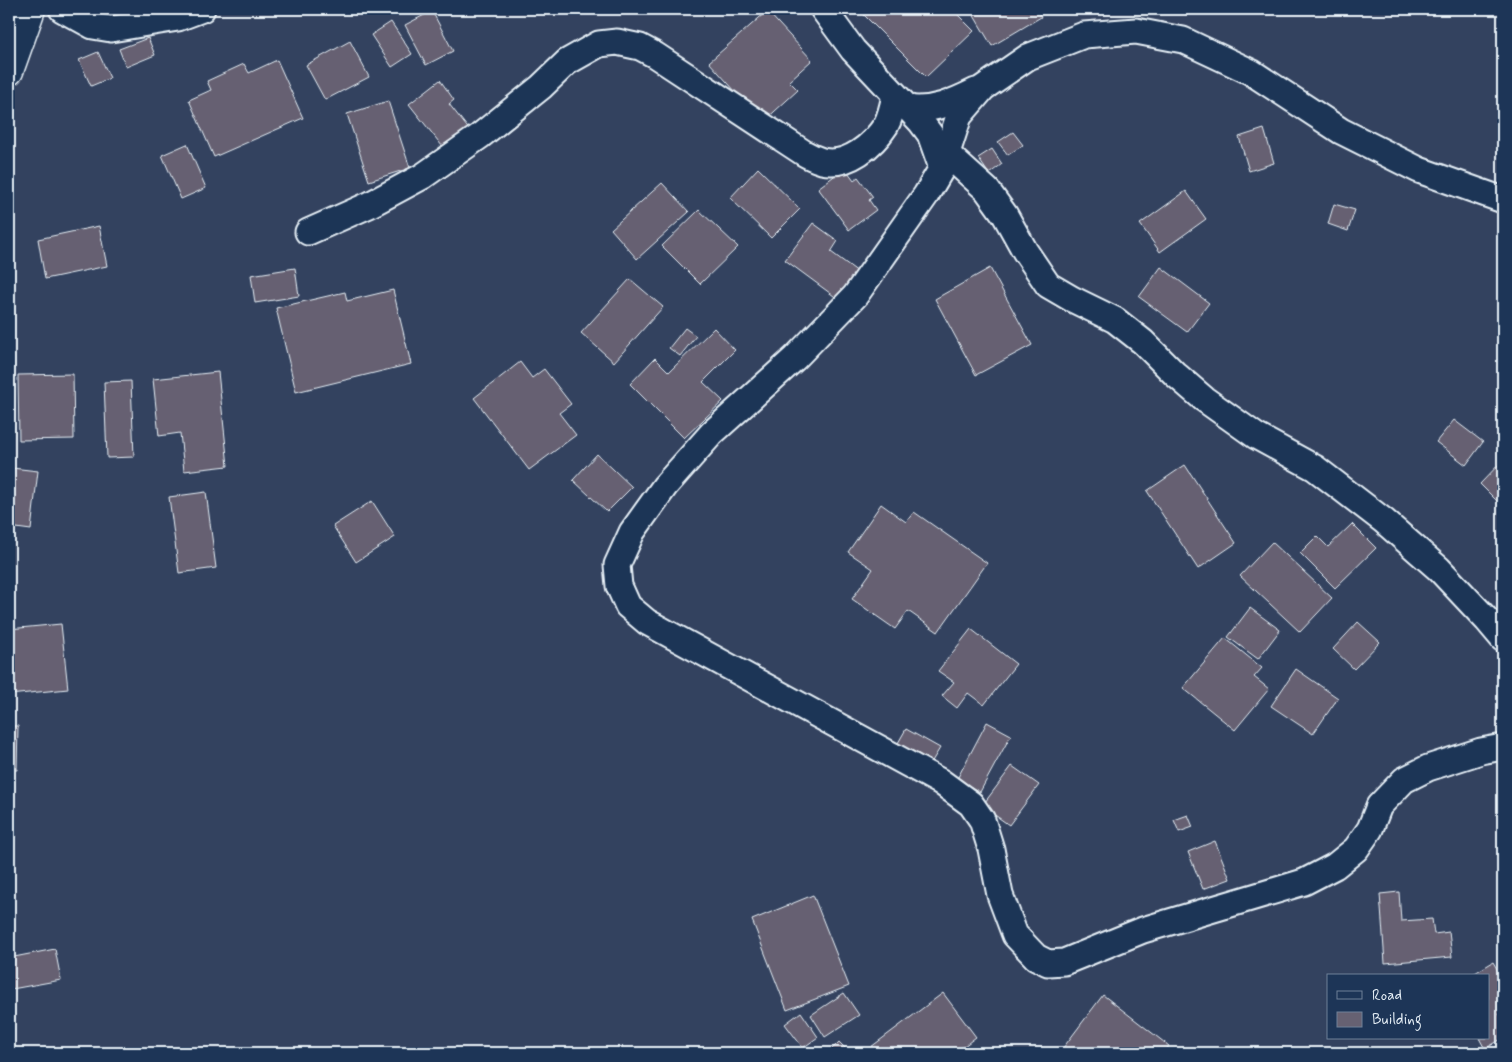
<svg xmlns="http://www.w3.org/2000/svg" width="1512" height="1062" viewBox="0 0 1512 1062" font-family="Mynerve,sans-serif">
	<rect width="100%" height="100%" fill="#33425f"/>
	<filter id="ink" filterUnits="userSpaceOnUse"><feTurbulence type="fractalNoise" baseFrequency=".02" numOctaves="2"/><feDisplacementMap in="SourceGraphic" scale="10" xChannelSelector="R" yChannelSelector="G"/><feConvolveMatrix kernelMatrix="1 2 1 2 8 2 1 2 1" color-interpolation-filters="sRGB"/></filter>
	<g filter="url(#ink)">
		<g fill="#666172" stroke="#e8f1f8">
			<path d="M869 9H952L974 31 926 77 863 14Z"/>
			<path d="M970 9H1036L1041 17 992 46Z"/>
			<path d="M432 11 453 51 426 65 405 25Z"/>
			<path d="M767 11 812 60 789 81 798 90 763 122 709 62Z"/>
			<path d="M391 22 412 54 392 67 371 35Z"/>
			<path d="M148 38 155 55 126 67 119 49Z"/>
			<path d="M350 41 369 77 325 100 306 65Z"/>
			<path d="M98 52 110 78 91 86 79 60Z"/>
			<path d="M277 60 303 118 214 157 189 100 211 90 207 81 244 64 249 73Z"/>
			<path d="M440 80 454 100 449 104 471 132 446 151 409 104Z"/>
			<path d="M388 101 410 168 369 181 347 114Z"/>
			<path d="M1264 129 1274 163 1249 171 1239 137Z"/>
			<path d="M1013 132 1023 145 1008 155 998 142Z"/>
			<path d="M187 144 206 188 181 199 162 155Z"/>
			<path d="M992 149 1002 164 989 174 978 158Z"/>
			<path d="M758 168 800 209 771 238 730 198Z"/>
			<path d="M845 168 854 180 858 177 873 197 869 200 876 210 849 230 818 188Z"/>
			<path d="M662 183 689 212 637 259 611 229Z"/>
			<path d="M1186 191 1206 219 1160 252 1140 224Z"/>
			<path d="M1334 204 1355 210 1348 231 1328 224Z"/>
			<path d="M699 210 738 247 700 284 662 246Z"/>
			<path d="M813 223 838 241 831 252 858 272 838 299 785 260Z"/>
			<path d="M99 226 107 266 45 279 38 239Z"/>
			<path d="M1161 267 1209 303 1187 332 1139 297Z"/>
			<path d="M295 268 299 296 255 303 251 275Z"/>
			<path d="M990 268 1032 345 976 375 935 299Z"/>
			<path d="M630 279 663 307 614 362 581 333Z"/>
			<path d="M393 290 411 364 296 392 276 308 345 292 347 301Z"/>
			<path d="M685 328 696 336 680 356 669 348Z"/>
			<path d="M714 328 735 350 703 382 723 401 684 438 630 384 655 358 669 372Z"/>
			<path d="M520 362 532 378 544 369 571 404 559 413 576 435 529 470 474 398Z"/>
			<path d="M218 372 228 466 184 471 180 433 159 436 153 379Z"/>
			<path d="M73 374 74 439 19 440 18 375Z"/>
			<path d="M131 381 134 457 107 458 104 382Z"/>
			<path d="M1454 420 1483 442 1466 465 1436 442Z"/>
			<path d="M597 454 632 487 607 512 573 480Z"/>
			<path d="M1503 460V507L1480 484Z"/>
			<path d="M1185 465 1236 543 1198 569 1147 491Z"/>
			<path d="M12 468 38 471 31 530 9 527V500Z"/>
			<path d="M206 492 216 568 179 573 169 497Z"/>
			<path d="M372 501 395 537 356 562 333 526Z"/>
			<path d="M881 504 906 522 914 512 987 563 938 632 908 611 895 629 852 599 873 569 848 552Z"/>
			<path d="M1352 524 1376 548 1335 588 1300 553 1317 536 1328 547Z"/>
			<path d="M1272 542 1332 598 1300 632 1240 576Z"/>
			<path d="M1250 608 1280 630 1258 659 1228 637Z"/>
			<path d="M1358 622 1380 642 1354 669 1333 649Z"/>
			<path d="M61 624 68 689 9 695V629Z"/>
			<path d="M971 629 1016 664 984 705 968 693 957 708 942 696 954 682 938 671Z"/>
			<path d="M1225 638 1262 668 1254 677 1269 689 1235 730 1183 688Z"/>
			<path d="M1296 669 1338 698 1313 734 1271 706Z"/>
			<path d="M987 722 1011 735 980 792 957 779Z"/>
			<path d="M9 726H18L17 770H9Z"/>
			<path d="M906 729 940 748 928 768 894 750Z"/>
			<path d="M1012 766 1039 785 1009 825 982 806Z"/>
			<path d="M9 787 15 837 9 838Z"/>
			<path d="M1188 815 1193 827 1179 832 1174 820Z"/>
			<path d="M1215 841 1230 879 1203 889 1188 852Z"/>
			<path d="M1399 892 1401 921 1432 919 1434 934 1449 932 1452 957 1385 963 1380 894Z"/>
			<path d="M813 895 849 986 787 1010 752 920Z"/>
			<path d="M55 949 61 980 12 989 9 973V958Z"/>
			<path d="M1493 962 1503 979V1011L1499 1014 1503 1020V1038L1485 1049 1479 1038H1488V976H1470Z"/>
			<path d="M844 993 859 1015 825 1037 811 1015Z"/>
			<path d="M943 993 976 1037 955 1053H869L867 1050Z"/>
			<path d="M1103 995 1169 1046 1164 1053H1062L1060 1052Z"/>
			<path d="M801 1012 818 1037 803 1048 785 1024Z"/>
			<path d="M839 1042 850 1053H828Z"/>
		</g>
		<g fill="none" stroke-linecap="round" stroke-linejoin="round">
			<defs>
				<g id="minor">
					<path d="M62 9 93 26 111 29 178 18 202 9"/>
					<path d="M823 9 853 50 921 122 930 134 942 168"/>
					<path d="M907 108C932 112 954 102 976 91"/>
					<path d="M947 154 987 190 1005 215 1025 251 1048 285 1072 299 1115 320 1143 342 1175 374 1204 399 1256 436 1315 468 1384 521 1439 569 1487 620 1503 639"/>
					<path d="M1503 200 1419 170 1341 131 1251 72 1183 40 1136 31 1084 35 1028 57 983 88 959 116 942 168 926 195 855 296 795 358 712 433 665 486 632 532 617 565 619 586 628 606 647 622 941 782 971 804 982 820 991 849 1000 895 1015 935 1036 957 1048 963 1064 962 1143 930 1304 882 1335 866 1356 849 1370 829 1379 806 1404 780 1428 768 1481 751 1503 747"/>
					<path d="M308 232 369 205 423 176 480 136 541 87 567 62 599 44 617 42 640 47 655 55 804 153C809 156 816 159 822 161 848 167 873 145 886 125 891 116 893 105 895 95"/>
				</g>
				<path id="tertiary" d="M9 71 31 9"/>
			</defs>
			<use href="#minor" stroke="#e8f1f8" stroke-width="29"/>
			<use href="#tertiary" stroke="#e8f1f8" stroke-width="31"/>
			<use href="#minor" stroke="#1d3557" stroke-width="25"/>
			<use href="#tertiary" stroke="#1d3557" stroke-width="28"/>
		</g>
	</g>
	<rect width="1512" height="1062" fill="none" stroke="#1d3557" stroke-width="30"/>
	<rect x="15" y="15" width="1482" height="1032" fill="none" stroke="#e8f1f8" stroke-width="2" filter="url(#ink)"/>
	<rect x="1327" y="974" width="162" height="65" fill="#1d3557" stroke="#6e8097"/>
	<rect x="1337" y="991" width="25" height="8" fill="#1d3557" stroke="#6e8097"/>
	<text x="1372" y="1000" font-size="15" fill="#e8f1f8">Road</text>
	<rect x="1337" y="1012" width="25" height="15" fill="#666172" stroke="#6e8097"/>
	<text x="1372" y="1024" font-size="15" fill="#e8f1f8">Building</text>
</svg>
